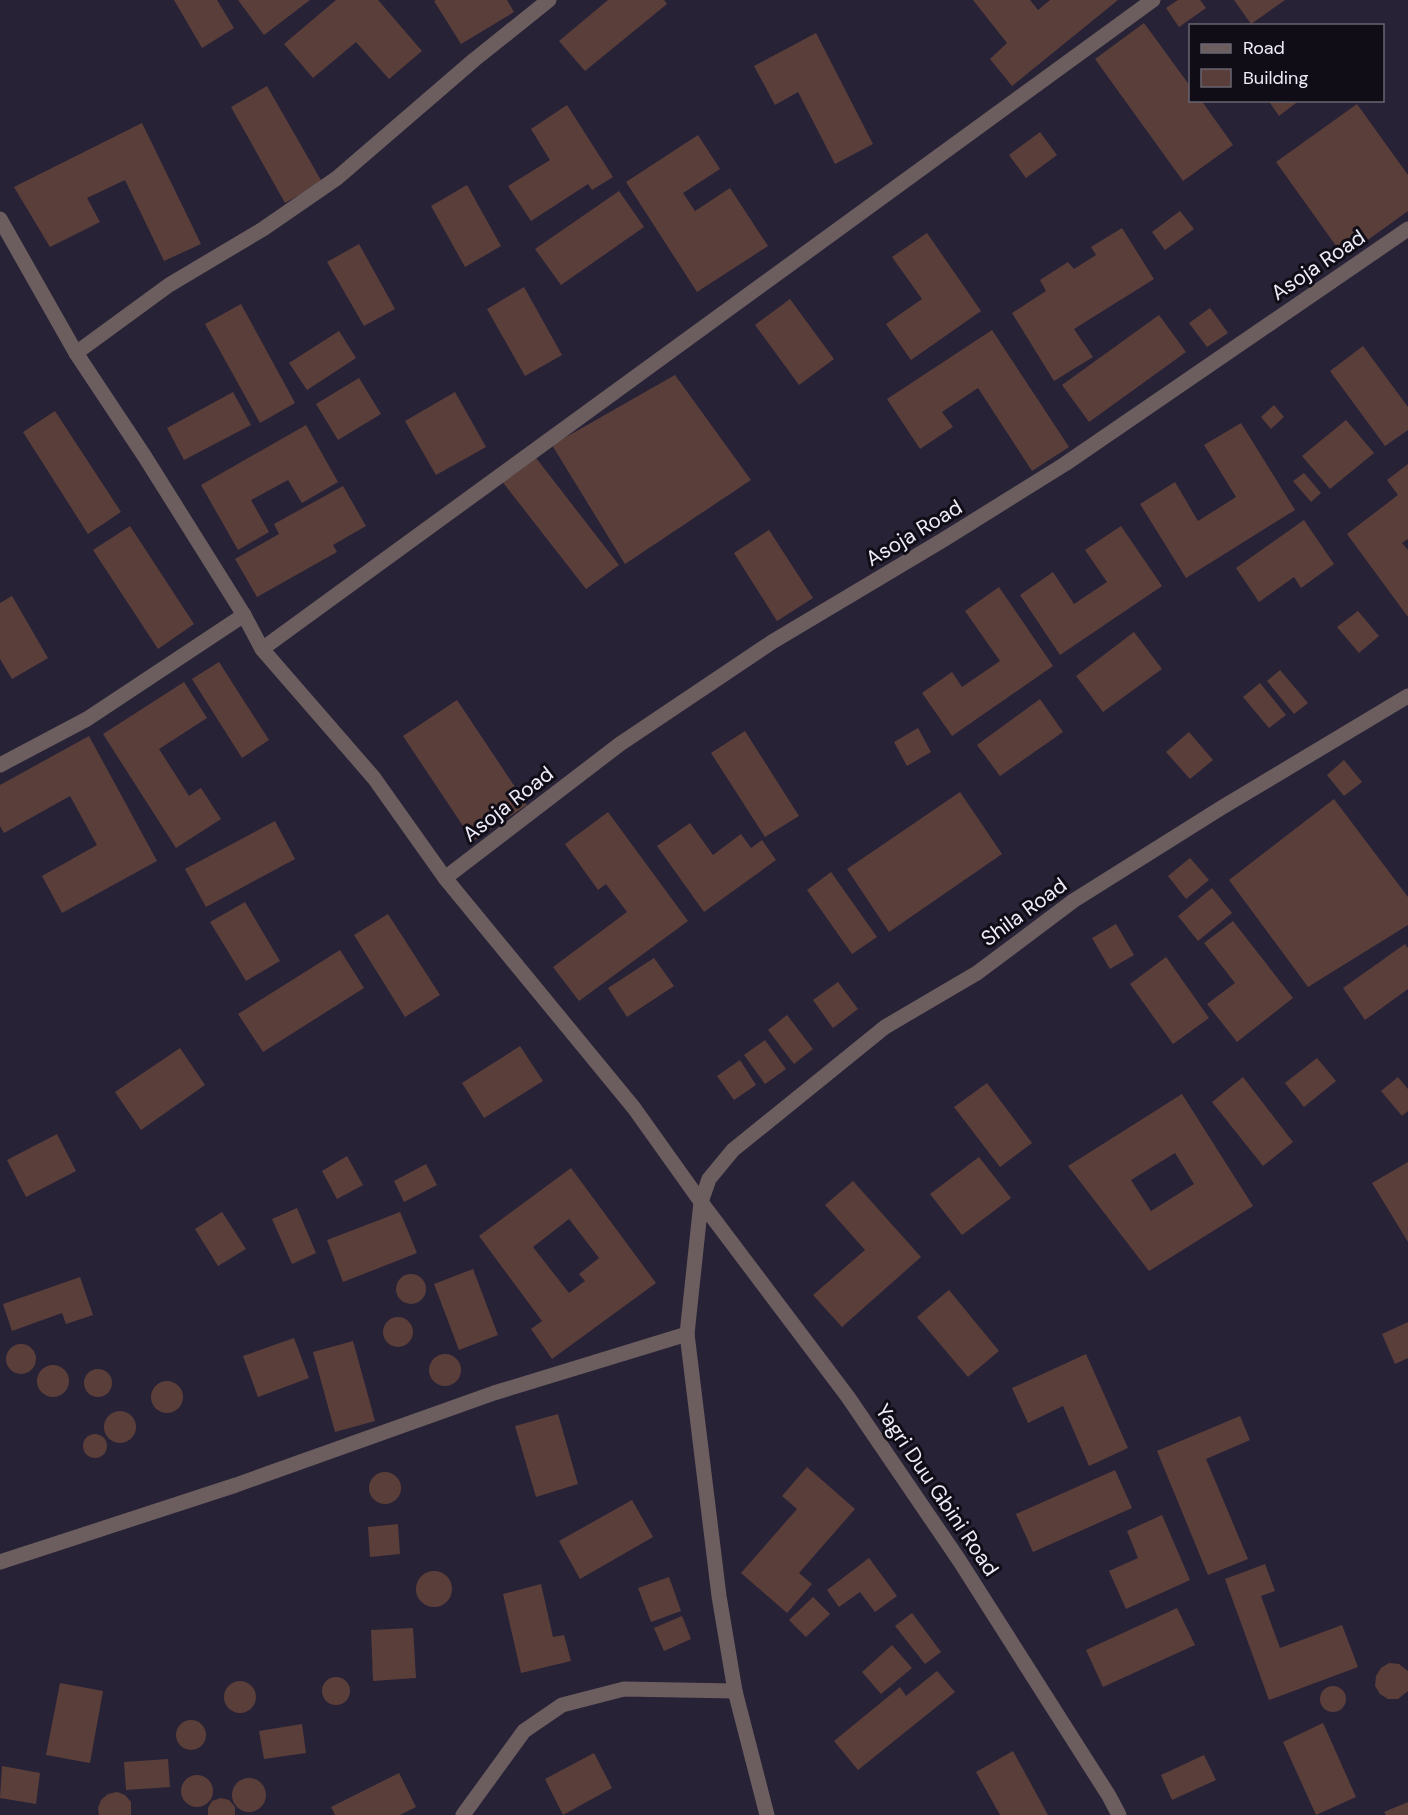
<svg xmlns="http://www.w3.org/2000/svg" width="1408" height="1815" viewBox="0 0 1408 1815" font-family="'DM Sans',sans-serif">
	<rect width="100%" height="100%" fill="#282237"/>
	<g fill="#5a3e3a" fill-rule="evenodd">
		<path d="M174 0H217L234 28 202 48Z"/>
		<path d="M238 0H310L264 35Z"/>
		<path d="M336 0H378L422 51 389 79 356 42 313 78 284 44Z"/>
		<path d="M436 0H507L514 12 461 44 434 1Z"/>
		<path d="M608 0H664L667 4 585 71 559 41Z"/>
		<path d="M973 0H1030L1038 10 1050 0H1118L1012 86 990 59 1007 43Z"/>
		<path d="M1178 0H1200L1206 8 1179 27 1166 8Z"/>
		<path d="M1234 0H1285L1251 24Z"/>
		<path d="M1144 23 1190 86V100H1201L1233 145 1183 181 1095 59Z"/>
		<path d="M816 33 873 144 835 164 798 92 775 105 754 66Z"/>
		<path d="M267 86 322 182 285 203 231 107Z"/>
		<path d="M1268 100H1300L1279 116Z"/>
		<path d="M1357 104 1408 175V211L1344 257 1276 162Z"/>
		<path d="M567 105 613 177 592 190 588 184 531 221 508 186 550 160 531 129Z"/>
		<path d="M142 123 201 244 164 261 125 180 87 198 100 222 50 247 14 187Z"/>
		<path d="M1040 132 1057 155 1026 178 1009 155Z"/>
		<path d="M698 135 720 169 683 193 695 211 730 188 768 246 697 292 626 182Z"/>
		<path d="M467 185 501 246 465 267 431 206Z"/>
		<path d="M619 191 644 227 561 285 535 249Z"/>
		<path d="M1180 211 1194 229 1165 250 1152 232Z"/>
		<path d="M1122 228 1154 279 1074 329 1093 357 1054 381 1012 313 1046 291 1040 280 1068 262 1074 269 1096 255 1091 247Z"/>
		<path d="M927 233 981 311 911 360 886 324 922 299 892 257Z"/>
		<path d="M359 244 395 309 364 326 327 262Z"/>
		<path d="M524 287 562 355 525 376 487 309Z"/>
		<path d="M790 299 834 359 799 385 755 325Z"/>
		<path d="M241 304 295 403 260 423 205 324Z"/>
		<path d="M1210 308 1228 333 1207 347 1189 323Z"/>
		<path d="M1159 315 1186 352 1089 422 1062 385Z"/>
		<path d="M992 330 1069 447 1032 471 978 388 942 412 953 427 920 449 887 399Z"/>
		<path d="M339 331 356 358 307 390 289 363Z"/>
		<path d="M1363 346 1408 407V430L1385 446 1330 371Z"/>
		<path d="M675 375 751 480 625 564 552 445Z"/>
		<path d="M359 378 381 414 338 440 316 404Z"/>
		<path d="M233 392 251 425 184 460 167 428Z"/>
		<path d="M455 392 486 447 436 475 405 421Z"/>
		<path d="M1274 405 1284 417 1271 429 1261 417Z"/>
		<path d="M55 411 121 512 88 534 23 432Z"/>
		<path d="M1346 420 1374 453 1330 489 1302 456Z"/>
		<path d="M1241 423 1295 510 1186 578 1140 504 1175 482 1198 521 1236 497 1204 445Z"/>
		<path d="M306 425 338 482 302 503 288 480 251 500 269 532 238 550 201 485Z"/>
		<path d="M533 454 619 565 586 589 501 480Z"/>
		<path d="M1408 464V539L1402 543 1408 550V617L1347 534 1398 495 1387 480Z"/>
		<path d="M1304 473 1321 493 1311 502 1293 481Z"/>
		<path d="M343 486 366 526 333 545 337 552 257 597 235 559 279 534 274 524Z"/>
		<path d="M1304 520 1334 564 1301 588 1294 577 1259 602 1236 568Z"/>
		<path d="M130 526 194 624 158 649 93 550Z"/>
		<path d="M1121 526 1162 586 1060 655 1020 595 1053 572 1074 604 1107 582 1085 550Z"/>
		<path d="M769 530 813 598 777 621 734 553Z"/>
		<path d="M999 587 1053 666 952 736 922 693 952 672 962 687 1000 661 965 611Z"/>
		<path d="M12 596 48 658 12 679 0 659V603Z"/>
		<path d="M1358 611 1379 636 1359 653 1337 627Z"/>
		<path d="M1134 632 1162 669 1103 712 1076 676Z"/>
		<path d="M219 662 269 740 242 758 192 679Z"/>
		<path d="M1280 670 1308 703 1294 714 1267 681Z"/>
		<path d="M184 682 207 718 159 749 189 796 201 788 221 819 176 848 103 734Z"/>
		<path d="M1260 683 1286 715 1269 728 1243 697Z"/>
		<path d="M1040 699 1063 732 1000 776 977 745Z"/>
		<path d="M457 700 527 805 473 841 403 736Z"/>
		<path d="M918 728 931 752 907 766 894 742Z"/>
		<path d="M745 731 799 816 765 837 711 753Z"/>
		<path d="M1189 732 1213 760 1190 779 1166 752Z"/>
		<path d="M89 736 157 861 62 913 42 876 97 845 70 796 4 833 0 826V785Z"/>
		<path d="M1344 760 1362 782 1344 796 1327 775Z"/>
		<path d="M960 792 1002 854 889 932 847 869Z"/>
		<path d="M1334 799 1408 897V925L1308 987 1229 880Z"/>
		<path d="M608 812 688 921 579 1001 553 967 627 912 606 884 598 890 565 844Z"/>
		<path d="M275 821 295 859 206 907 185 869Z"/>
		<path d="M690 823 713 855 741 834 751 848 762 840 776 860 704 912 657 846Z"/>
		<path d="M1190 858 1209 880 1186 899 1168 876Z"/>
		<path d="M831 872 877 937 852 954 807 890Z"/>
		<path d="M1212 888 1232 913 1198 941 1178 916Z"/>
		<path d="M245 902 280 961 246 981 210 922Z"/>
		<path d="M388 914 440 995 405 1017 354 935Z"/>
		<path d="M1233 921 1293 998 1237 1042 1207 1004 1235 983 1204 943Z"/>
		<path d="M1116 924 1134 955 1110 969 1092 938Z"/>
		<path d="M1405 944 1408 948V989L1365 1020 1343 988Z"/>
		<path d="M340 950 364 988 263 1052 238 1014Z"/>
		<path d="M1166 957 1209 1018 1173 1044 1130 984Z"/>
		<path d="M654 958 674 986 627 1017 608 988Z"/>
		<path d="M838 982 858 1009 833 1028 813 1000Z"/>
		<path d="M787 1015 813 1049 794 1064 768 1030Z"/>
		<path d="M765 1040 786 1069 765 1084 744 1055Z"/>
		<path d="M520 1046 543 1081 484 1118 462 1083Z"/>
		<path d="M180 1048 205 1085 141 1130 115 1092Z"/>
		<path d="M1317 1058 1336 1081 1304 1107 1285 1083Z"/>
		<path d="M740 1060 756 1085 734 1100 717 1076Z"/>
		<path d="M1243 1077 1293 1142 1263 1166 1212 1102Z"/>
		<path d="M1398 1077 1408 1089V1111L1402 1116 1381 1091Z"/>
		<path d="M987 1083 1032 1143 1000 1167 954 1107Z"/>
		<path d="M1182 1094 1253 1206 1149 1271 1068 1166ZM1175 1153 1194 1184 1151 1211 1131 1180Z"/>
		<path d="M57 1134 76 1171 26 1197 7 1160Z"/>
		<path d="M347 1156 363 1185 337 1199 322 1171Z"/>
		<path d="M979 1157 1011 1198 962 1235 930 1194Z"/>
		<path d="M1408 1162V1242L1372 1183Z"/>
		<path d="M426 1164 437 1185 404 1202 394 1181Z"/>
		<path d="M571 1168 656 1283 552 1359 531 1329 542 1321 479 1236ZM569 1219 599 1258 579 1274 585 1281 569 1293 533 1247Z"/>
		<path d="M853 1181 921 1257 842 1327 813 1295 865 1250 825 1205Z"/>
		<path d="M297 1208 316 1253 292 1264 272 1219Z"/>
		<path d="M222 1212 246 1249 218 1266 195 1229Z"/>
		<path d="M400 1212 417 1253 343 1282 327 1240Z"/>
		<path d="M473 1269 498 1335 459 1350 434 1284Z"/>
		<circle cx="411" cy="1289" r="15"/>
		<path d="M80 1277 93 1315 66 1324 62 1313 12 1331 3 1304Z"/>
		<path d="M949 1290 999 1351 968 1377 917 1317Z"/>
		<circle cx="398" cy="1332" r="15"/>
		<path d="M1408 1322V1358L1395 1364 1382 1334Z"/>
		<path d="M294 1338 309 1378 258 1397 243 1356Z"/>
		<path d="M353 1341 375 1421 335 1432 313 1352Z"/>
		<circle cx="21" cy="1359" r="15"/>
		<path d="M1086 1354 1128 1448 1089 1466 1063 1406 1028 1423 1012 1388Z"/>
		<circle cx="445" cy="1370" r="16"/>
		<circle cx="53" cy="1381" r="16"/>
		<circle cx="98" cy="1383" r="14"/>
		<circle cx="167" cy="1397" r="16"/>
		<circle cx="120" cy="1427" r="16"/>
		<path d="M558 1414 578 1484 536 1497 515 1426Z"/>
		<path d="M1240 1416 1250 1440 1206 1459 1248 1559 1208 1575 1157 1451Z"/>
		<circle cx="95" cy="1446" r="12"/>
		<path d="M807 1467 855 1509 799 1573 812 1584 787 1613 741 1573 797 1509 782 1496Z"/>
		<path d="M1115 1470 1132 1508 1033 1552 1016 1514Z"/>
		<circle cx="385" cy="1488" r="16"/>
		<path d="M632 1500 653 1537 580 1579 559 1541Z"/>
		<path d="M1162 1515 1190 1580 1126 1609 1109 1571 1138 1558 1127 1531Z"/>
		<path d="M398 1524 400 1554 370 1557 368 1527Z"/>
		<path d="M869 1558 897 1596 875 1612 860 1592 839 1607 827 1590Z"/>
		<path d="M1265 1564 1275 1591 1261 1596 1280 1648 1342 1625 1358 1667 1269 1700 1225 1579Z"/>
		<circle cx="434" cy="1589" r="18"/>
		<path d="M669 1577 681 1611 651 1622 638 1588Z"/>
		<path d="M541 1584 553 1637 564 1635 571 1661 521 1673 503 1594Z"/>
		<path d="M813 1597 830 1614 806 1637 789 1620Z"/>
		<path d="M1177 1608 1195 1645 1103 1687 1086 1650Z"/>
		<path d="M912 1613 941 1652 925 1664 895 1626Z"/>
		<path d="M682 1616 691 1639 664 1651 654 1628Z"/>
		<path d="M413 1628 416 1678 373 1681 371 1630Z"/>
		<path d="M892 1645 912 1668 881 1694 862 1672Z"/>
		<path d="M1389 1663 1399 1664 1408 1671V1691L1398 1699H1388L1380 1694 1375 1686 1376 1676 1381 1668Z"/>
		<path d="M937 1671 955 1692 858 1770 834 1741 900 1687 906 1696Z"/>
		<circle cx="336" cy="1691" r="14"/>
		<circle cx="240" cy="1697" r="16"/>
		<path d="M60 1683 103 1691 90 1763 46 1755Z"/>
		<circle cx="1333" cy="1699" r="13"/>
		<circle cx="191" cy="1735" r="15"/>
		<path d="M1323 1723 1356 1797 1316 1815 1283 1742Z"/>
		<path d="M302 1724 306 1753 264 1759 259 1731Z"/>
		<path d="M1013 1751 1048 1815H1000L976 1772Z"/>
		<path d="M594 1753 612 1788 563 1815 545 1779Z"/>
		<path d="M1204 1755 1216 1780 1172 1800 1161 1775Z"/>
		<path d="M168 1759 170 1787 126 1790 124 1762Z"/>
		<path d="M2 1766 40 1773 36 1804 0 1798Z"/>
		<path d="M399 1773 416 1807 400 1815H335L331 1807Z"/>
		<circle cx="197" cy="1791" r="16"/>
		<circle cx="249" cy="1795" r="17"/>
		<path d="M117 1792 125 1795 131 1802V1815H99L98 1808 101 1800 108 1794Z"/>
		<path d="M221 1798 229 1800 235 1807V1815H208V1808L212 1801Z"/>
		<path d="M1408 1802V1815H1386L1384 1812Z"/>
	</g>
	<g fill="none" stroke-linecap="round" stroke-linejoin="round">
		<g stroke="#6c5e5e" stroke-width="15">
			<path d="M0 219 76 353 145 457 244 615 262 649 374 778 445 878 634 1108 701 1202 848 1397 959 1560 1109 1796 1119 1815"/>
			<path d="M76 353 169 285 263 229 337 178 474 60 549 0"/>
			<path d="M262 649 1153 0"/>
			<path d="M0 765 87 719 244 615"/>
			<path d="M445 878 620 744 772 642 943 540 1065 464 1408 229"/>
			<path d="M0 1562 236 1485 494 1393 687 1334"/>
			<path d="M463 1815 524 1731 562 1705 624 1689 735 1691"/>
			<path d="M767 1815 735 1691 719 1596 687 1334 701 1202 709 1179 733 1150 885 1027 977 973 1073 901 1221 808 1408 696"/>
		</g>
	</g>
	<g text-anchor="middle" stroke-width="6" stroke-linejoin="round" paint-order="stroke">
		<g font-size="21" fill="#efecfa" stroke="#100d17">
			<text transform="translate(1318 265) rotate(-34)" y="7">Asoja Road</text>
			<text transform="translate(914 533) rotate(-31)" y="7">Asoja Road</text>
			<text transform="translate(508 804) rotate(-38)" y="7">Asoja Road</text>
			<text transform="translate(1024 912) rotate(-36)" y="7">Shila Road</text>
			<text transform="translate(937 1490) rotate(56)" y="7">Yagri Duu Gbini Road</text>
		</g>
	</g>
	<rect x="1189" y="24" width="195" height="78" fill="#100d17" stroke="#696672" stroke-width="1.5"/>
	<rect x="1201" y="44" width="30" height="9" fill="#6c5e5e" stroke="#696672" stroke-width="1.5"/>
	<text x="1243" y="54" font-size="18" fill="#efecfa">Road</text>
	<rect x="1201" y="69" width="30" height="18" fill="#5a3e3a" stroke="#696672" stroke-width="1.5"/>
	<text x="1243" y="84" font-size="18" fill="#efecfa">Building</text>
</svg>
